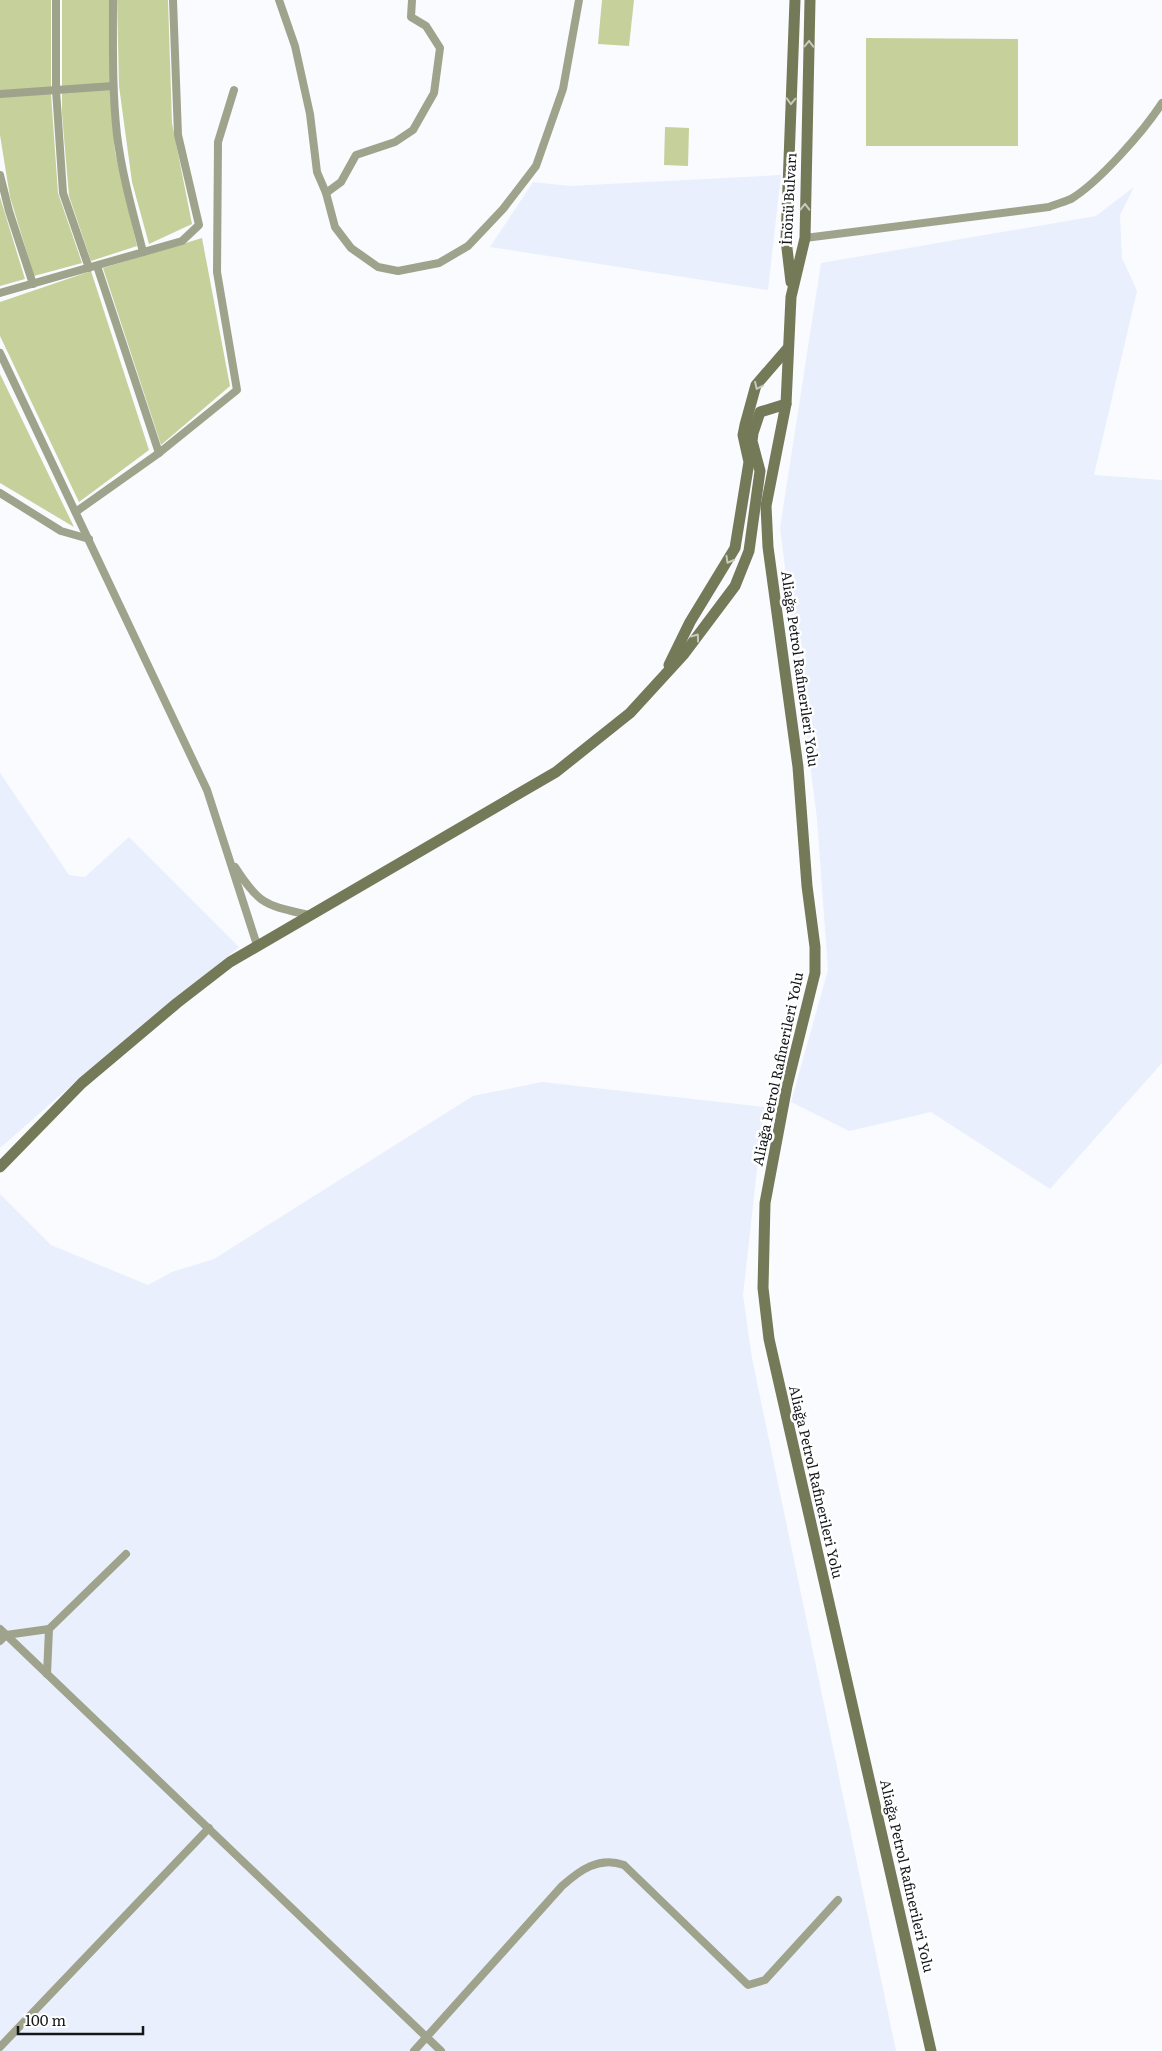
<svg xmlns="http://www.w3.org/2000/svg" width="1162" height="2051" viewBox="0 0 1162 2051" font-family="Literata,serif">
	<rect width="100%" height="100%" fill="#f9fbff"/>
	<g fill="#e9effc">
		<path d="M781 175 768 290 490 247 533 182 570 186Z"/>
		<path d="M1134 187 1120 215 1122 258 1137 291 1094 475 1162 480V1063L1050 1189 931 1112 849 1131 791 1102 828 970 817 819 780 528 821 263 1096 216Z"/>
		<path d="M0 773 69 875 85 877 129 837 239 947 82 1076 0 1148Z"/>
		<path d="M542 1082 764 1107 743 1295 752 1358 896 2051H0V1194L51 1245 148 1285 172 1272 214 1259 473 1096Z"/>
	</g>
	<g fill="#c6d09b">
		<path d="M0 0H51V94L58 193 82 263 34 276 10 197 0 135Z"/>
		<path d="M62 0H110V91L115 152 137 246 91 261 69 196 62 114Z"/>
		<path d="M117 0H168L172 123 192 224 149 244 132 182 119 86Z"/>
		<path d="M602 0H634L629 46 598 44Z"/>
		<path d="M866 38 1018 39V146H866Z"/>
		<path d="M665 127 689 128 688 166 664 165Z"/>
		<path d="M0 197 25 279 0 286Z"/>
		<path d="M202 238 230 386 161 445 103 268Z"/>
		<path d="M91 271 149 450 79 502 0 336V302Z"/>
		<path d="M0 374 74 527 0 483Z"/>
	</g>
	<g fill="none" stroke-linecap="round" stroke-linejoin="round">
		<g stroke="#9fa38c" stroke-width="8">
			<path d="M56 0V90L63 193 89 268"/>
			<path d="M113 0C113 45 112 90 117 135 122 175 133 213 143 252"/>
			<path d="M279 0 295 46 310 114 317 172 326 193 335 227 351 248 378 267 398 271 439 263 468 246 503 209 536 166 563 89 579 0"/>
			<path d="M0 94 113 86"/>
			<path d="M0 175 9 211 33 284"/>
			<path d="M326 193 341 182 356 155 395 142 413 130 434 93 440 48 426 26 411 17 412 0"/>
			<path d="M805 238 1049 207C1056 204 1064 202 1071 199 1099 182 1144 131 1162 103"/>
			<path d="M97 266 159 453"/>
			<path d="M0 293 182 241 199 225 178 135 173 0"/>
			<path d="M0 353 207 790 257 945"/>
			<path d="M0 493 61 531 89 539"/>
			<path d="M77 511 159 453 237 390 217 272 218 142 234 90"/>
			<path d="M235 867C260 906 266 905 309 915"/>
			<path d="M0 1629 441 2051"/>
			<path d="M0 1641 6 1635 49 1629 126 1554"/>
			<path d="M47 1674 49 1629"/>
			<path d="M0 2047 209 1828"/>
			<path d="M414 2051 562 1886C580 1870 599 1856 624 1865L748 1985 765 1980 838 1900"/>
		</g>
		<g stroke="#747958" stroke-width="11">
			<path d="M810 0 805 238 791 297 786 404 766 506 768 547 798 767 807 886 815 947V973L787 1086 765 1203 763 1288 769 1339 931 2051"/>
			<path d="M791 282 786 240 795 0"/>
			<path d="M669 665 690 622 735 548 749 462 743 435 745 425 756 385 788 348"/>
			<path d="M0 1167 82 1083 177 1003 230 962 556 772 630 713 684 654 735 586 749 551 760 471 752 441 753 433 760 412 786 404"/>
		</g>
	</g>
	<defs><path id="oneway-chevron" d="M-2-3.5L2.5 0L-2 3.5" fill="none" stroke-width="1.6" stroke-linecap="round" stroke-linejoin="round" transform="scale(1.25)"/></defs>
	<g stroke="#c7c9bc">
		<use href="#oneway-chevron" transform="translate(809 44) rotate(-89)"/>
		<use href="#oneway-chevron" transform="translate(791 101) rotate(92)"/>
		<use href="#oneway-chevron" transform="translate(805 207) rotate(-89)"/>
		<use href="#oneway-chevron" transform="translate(758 386) rotate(115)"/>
		<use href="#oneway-chevron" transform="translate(729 560) rotate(120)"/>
		<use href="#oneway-chevron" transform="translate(696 637) rotate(-54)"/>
	</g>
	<g text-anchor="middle" stroke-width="5" stroke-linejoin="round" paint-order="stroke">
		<g font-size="14" fill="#141619" stroke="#fff">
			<text transform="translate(789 199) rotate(-87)" y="5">İnönü Bulvarı</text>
			<text transform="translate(800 669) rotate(82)" y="5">Aliağa Petrol Rafinerileri Yolu</text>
			<text transform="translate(778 1069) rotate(-78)" y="5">Aliağa Petrol Rafinerileri Yolu</text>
			<text transform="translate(816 1482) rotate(77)" y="5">Aliağa Petrol Rafinerileri Yolu</text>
			<text transform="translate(907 1876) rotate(77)" y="5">Aliağa Petrol Rafinerileri Yolu</text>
		</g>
	</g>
	<path d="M18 2026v8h125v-8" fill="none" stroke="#141619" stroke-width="2.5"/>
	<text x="25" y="2026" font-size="15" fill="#141619" stroke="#ffffff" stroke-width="4" paint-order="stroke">100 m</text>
</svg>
